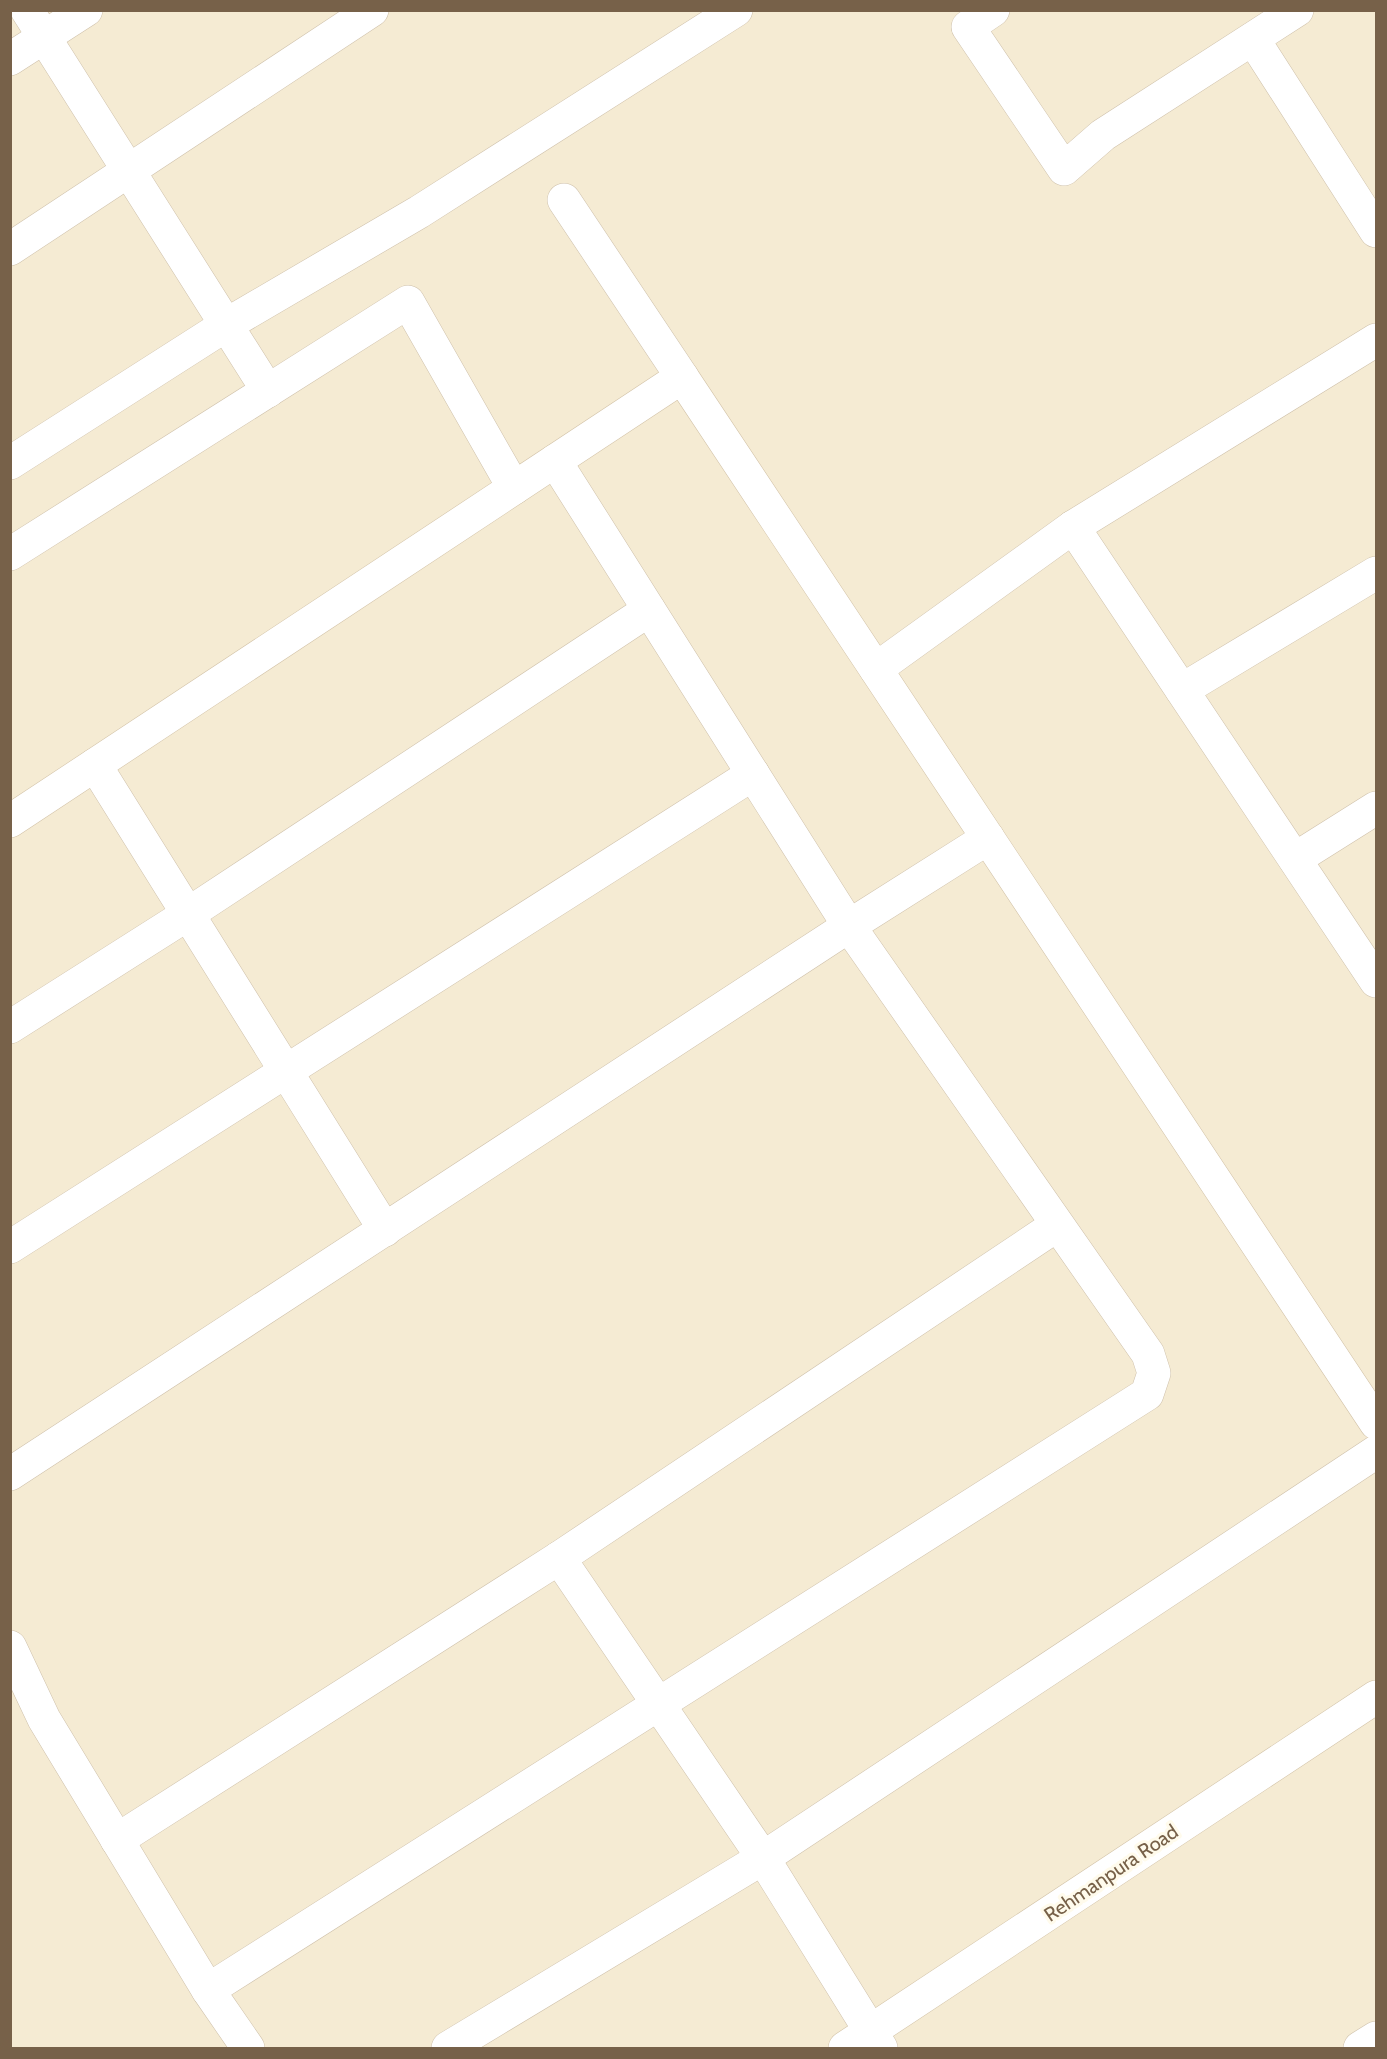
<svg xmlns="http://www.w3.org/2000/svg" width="1387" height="2059" viewBox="0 0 1387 2059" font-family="Cabin,sans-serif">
	<rect width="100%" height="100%" fill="#fdf8e4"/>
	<rect fill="#f5ebd3" x="11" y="11" width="1365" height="2037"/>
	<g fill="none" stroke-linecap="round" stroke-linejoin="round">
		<defs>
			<g id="street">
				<path d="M27 10 268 391"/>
				<path d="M993 10 968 27 1064 169 1103 135 1297 10"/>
				<path d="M1253 39 1376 231"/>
				<path d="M10 59 86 10"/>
				<path d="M564 200 682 377"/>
				<path d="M10 249 372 10"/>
				<path d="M10 463 226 325 419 212 736 10"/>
				<path d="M1073 527 1376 981"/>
				<path d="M10 554 408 302 514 488"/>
				<path d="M876 669 1073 527 1376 340"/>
				<path d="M1182 690 1376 573"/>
				<path d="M95 765 385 1230"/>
				<path d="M1295 859 1376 808"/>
				<path d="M10 1027 188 914 649 610"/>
				<path d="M10 1247 753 774"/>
				<path d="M10 1474 849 926 988 838"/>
				<path d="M559 1558 763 1858 881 2048"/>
				<path d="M10 1647 44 1719 208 1990 248 2048"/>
				<path d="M117 1840 559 1558 1057 1225"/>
				<path d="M208 1990 1147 1394 1154 1373 1148 1354 849 926 555 461"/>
				<path d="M448 2048 763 1858 1376 1452"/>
				<path d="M1360 2048 1376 2038"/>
			</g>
			<g id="secondary">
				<path d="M10 821 682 377 1376 1423"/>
				<path d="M845 2048 1376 1697"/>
			</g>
		</defs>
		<use href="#street" stroke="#cfc1ab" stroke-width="34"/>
		<use href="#secondary" stroke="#d2c2a7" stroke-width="34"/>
		<use href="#street" stroke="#fff" stroke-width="33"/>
		<use href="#secondary" stroke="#fff" stroke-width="33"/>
	</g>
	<g text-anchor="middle" stroke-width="6" stroke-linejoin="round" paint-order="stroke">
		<g font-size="20" fill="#776149" stroke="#fffbec">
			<text transform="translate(1111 1873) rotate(-34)" y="7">Rehmanpura Road</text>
		</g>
	</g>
	<rect width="1387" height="2059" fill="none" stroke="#776149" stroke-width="24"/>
</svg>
